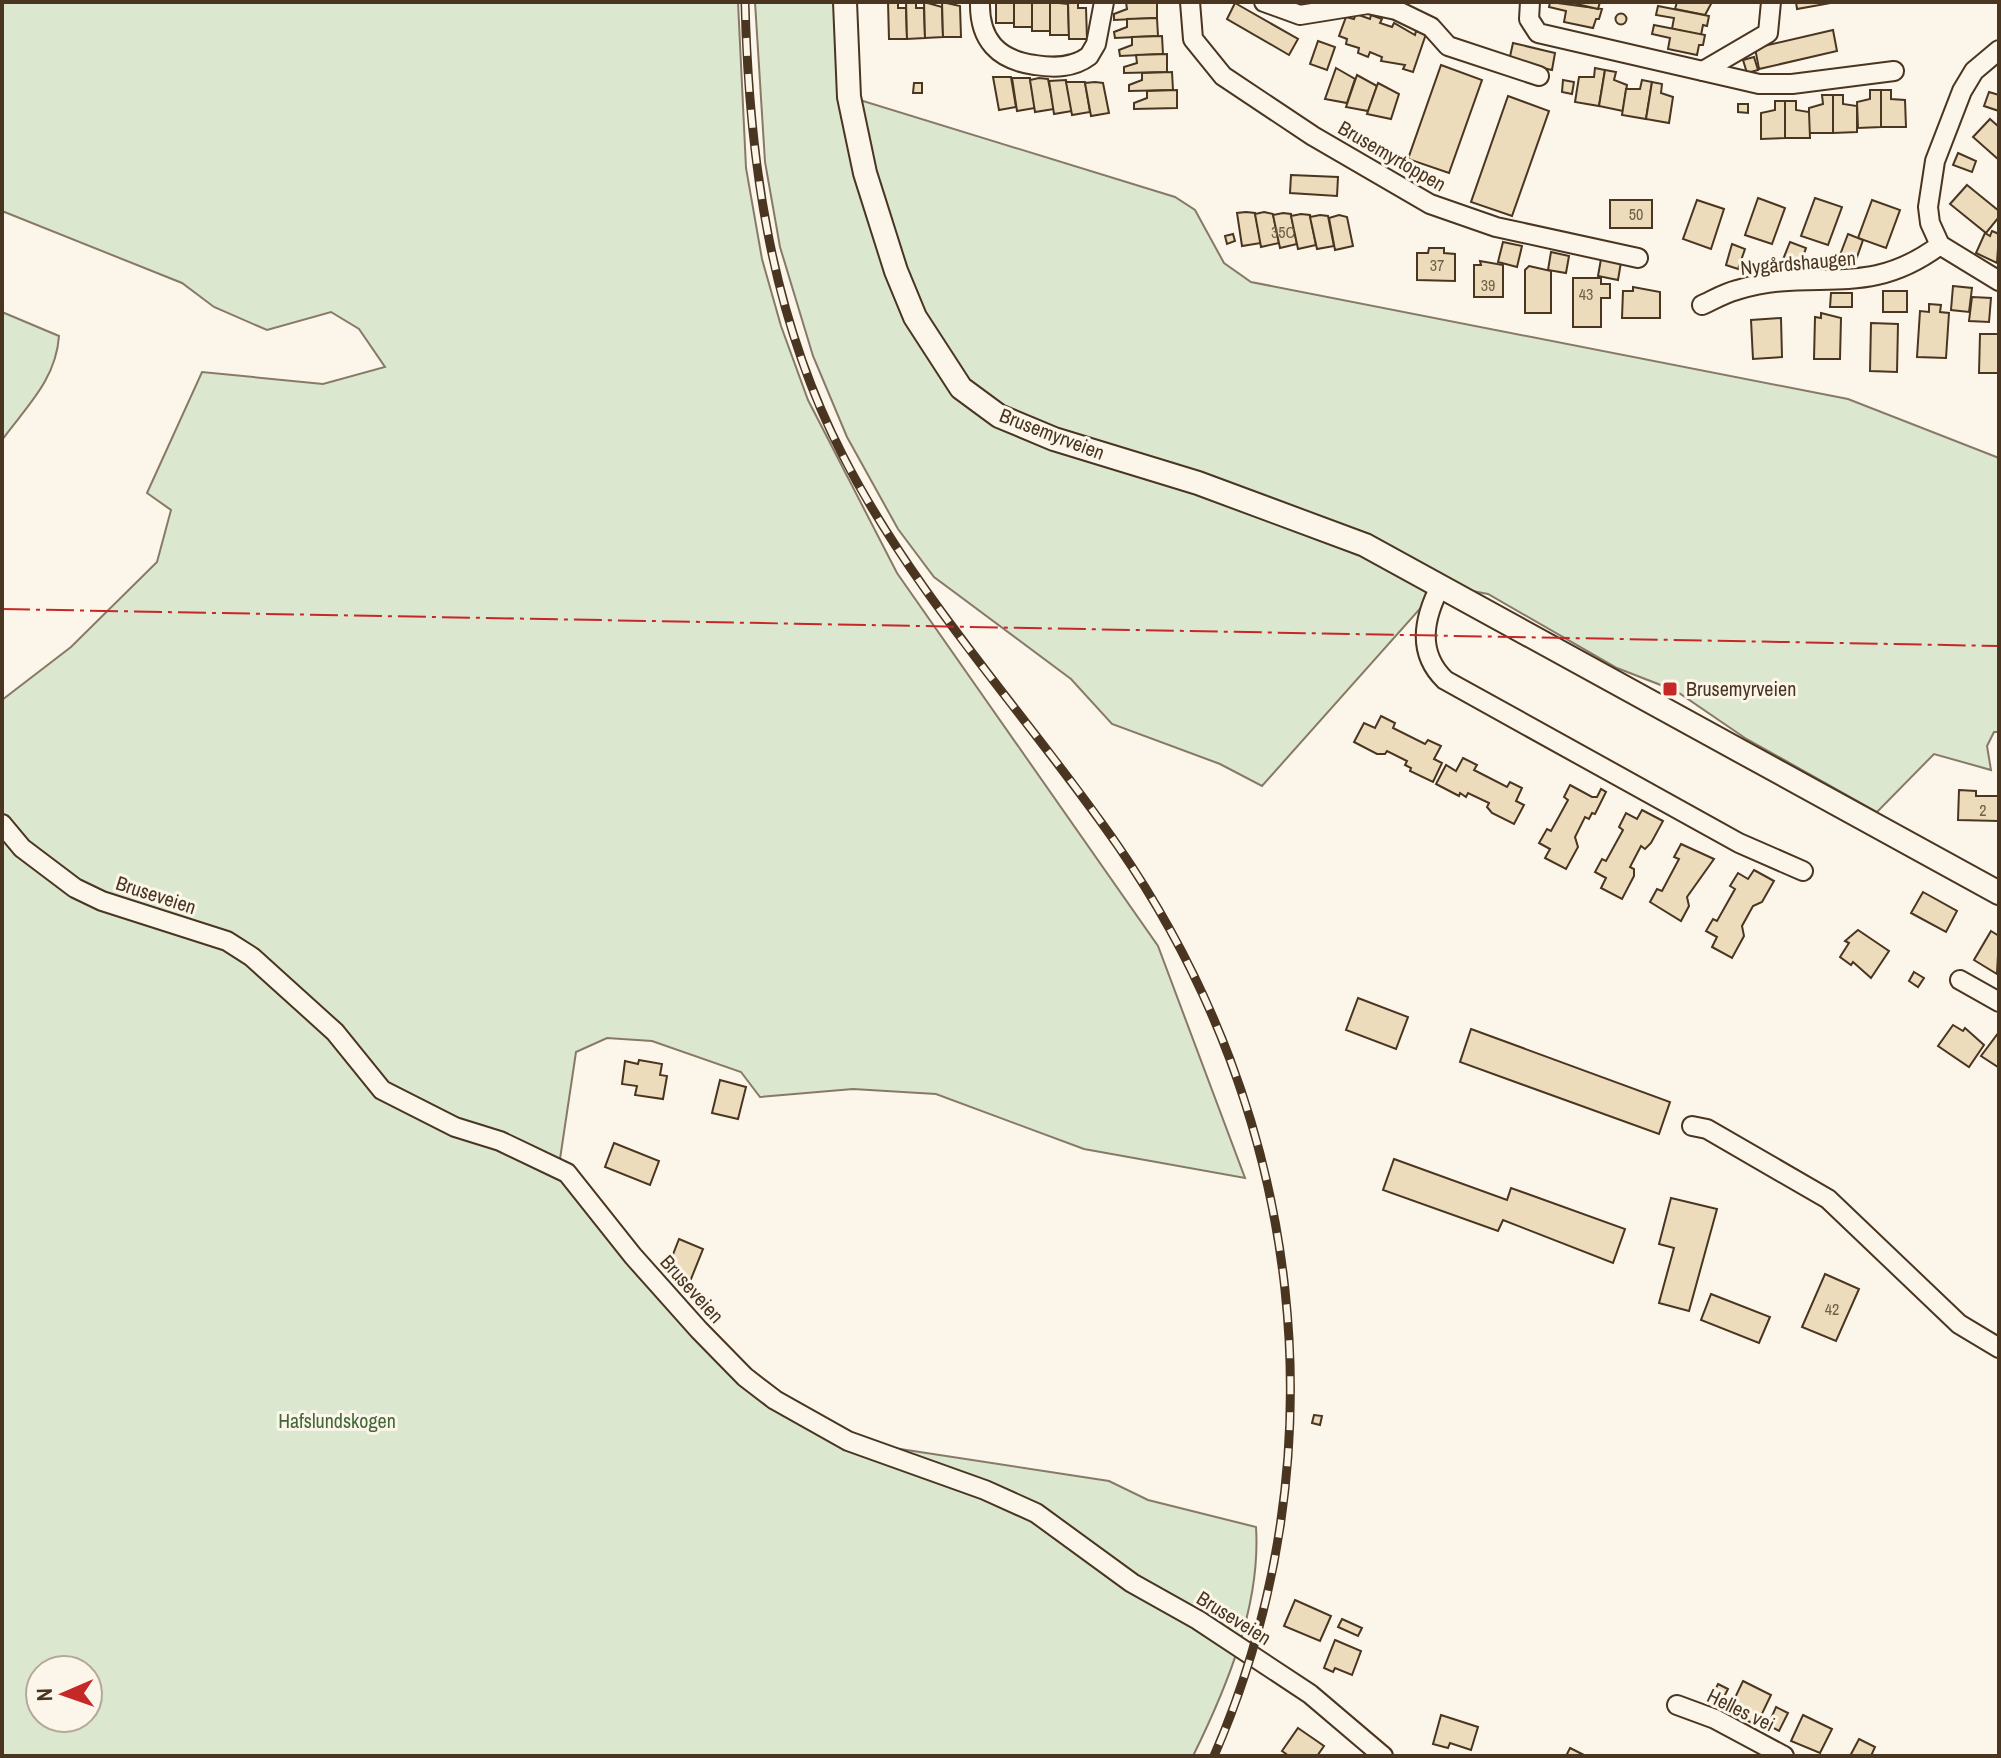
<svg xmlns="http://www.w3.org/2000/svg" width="2001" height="1758" viewBox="0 0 2001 1758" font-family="'Archivo Narrow',sans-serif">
	<rect width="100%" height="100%" fill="#fbf6e9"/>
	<g fill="#dce7d0" stroke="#887966" stroke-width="2" fill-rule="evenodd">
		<path d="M2 2H738L746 168 762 259 781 326 808 400 897 573 1158 946 1245 1178 1084 1149 936 1094 853 1089 760 1097 741 1072 652 1041 607 1038 576 1052 560 1159 567 1173 745 1377 848 1441 1109 1481 1148 1500 1256 1527C1261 1605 1227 1687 1193 1756H2V700L71 647 157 562 171 510 147 493 202 372 323 384 385 367 359 329 331 312 267 330 214 307 182 283 2 211ZM40 1670H88V1718H40Z"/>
		<path d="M755 2H846L850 97 1175 197 1195 210 1224 263 1251 282 1848 399 1999 458V732H1994L1987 746 1991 770 1934 754 1877 812 1745 738 1676 691 1617 668 1488 594 1441 585 1262 786 1220 764 1112 724 1071 679 934 577 898 529 847 437 813 356 780 247 765 162Z"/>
		<path d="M2 312 59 336C56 380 26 407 2 440Z"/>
	</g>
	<g fill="#ecdcbc" stroke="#4a3520" stroke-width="2">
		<path d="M888 2H898V8H906L907 39H889Z"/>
		<path d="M906 2H916V8H924L925 38 907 39Z"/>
		<path d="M924 2 942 7 943 37 925 38Z"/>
		<path d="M942 2 960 6 961 37H943Z"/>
		<rect x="996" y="2" width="18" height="21"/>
		<rect x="1014" y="2" width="18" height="25"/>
		<rect x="1032" y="2" width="18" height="29"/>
		<path d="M1050 2 1068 4 1069 35H1050Z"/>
		<path d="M1068 2H1078V8H1086L1087 39H1069Z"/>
		<path d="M1126 2H1157V18L1114 20V14L1127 9Z"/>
		<path d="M1550 2 1602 9 1599 19H1596L1593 28 1564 22 1566 11 1549 7Z"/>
		<path d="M1568 2H1600L1598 9Z"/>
		<path d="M1677 2H1712L1705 15 1675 9Z"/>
		<path d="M1796 2H1831V3L1797 9Z"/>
		<path d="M1235 3 1298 39 1289 55 1227 19Z"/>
		<path d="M1658 6 1709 16 1707 26 1703 25 1701 35 1672 29 1674 18 1656 15Z"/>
		<circle cx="1621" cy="19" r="5.5"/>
		<path d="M1356 14 1370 19 1371 15 1382 19 1380 23 1392 27 1394 23 1415 35 1416 31 1426 34 1413 72 1403 69 1405 65 1381 61 1382 57 1370 52 1368 57 1358 53 1359 48 1346 44 1347 39 1339 36 1346 17 1354 19Z"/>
		<path d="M1157 18 1158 36 1115 38 1114 32 1127 27V19Z"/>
		<path d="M1654 25 1705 35 1703 45H1699L1697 55 1668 49 1670 38 1652 34Z"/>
		<path d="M1833 30 1837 51 1759 69 1755 48Z"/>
		<path d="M1162 36 1163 54 1120 56 1119 50 1132 45V37Z"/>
		<path d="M1318 41 1335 47 1327 70 1310 64Z"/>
		<path d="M1513 43 1555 53 1552 70 1509 61Z"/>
		<path d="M1167 54V72L1124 73V67L1137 63 1136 55Z"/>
		<path d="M1754 57 1758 70 1747 73 1743 60Z"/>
		<path d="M1441 65 1482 80 1449 173 1408 159Z"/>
		<path d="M1336 68 1355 79 1347 103 1325 99Z"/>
		<path d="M1595 68 1605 70 1599 106 1575 102 1579 77H1594Z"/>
		<path d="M1605 70 1616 72 1614 80 1627 85 1623 111 1599 106Z"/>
		<path d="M1172 72 1173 90 1129 91V85L1142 80V73Z"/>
		<path d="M1357 75 1377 86 1368 111 1346 107Z"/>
		<path d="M993 77H1011L1016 107 999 110Z"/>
		<path d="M1012 78H1030L1035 108 1017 111Z"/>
		<path d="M1039 78 1048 79 1054 109 1035 112 1030 80Z"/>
		<path d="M1066 80 1072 111 1054 114 1049 81Z"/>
		<path d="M1563 80 1574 82 1572 94 1562 92Z"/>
		<path d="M1642 80 1652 82 1646 119 1622 115 1626 89H1640Z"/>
		<path d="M1066 82H1085L1090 112 1072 115Z"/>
		<path d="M1095 82 1103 83 1109 113 1091 116 1085 83Z"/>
		<path d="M1652 82 1662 84 1661 93 1673 97 1669 123 1646 119Z"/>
		<path d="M914 83H922V93H913Z"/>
		<path d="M1378 83 1399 94 1391 119 1367 114Z"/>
		<path d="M1177 90V108L1134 109V103L1147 98V91Z"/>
		<path d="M1870 90H1881V127L1858 128 1857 102 1870 99Z"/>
		<path d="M1881 90H1891V99L1905 100 1906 127H1881Z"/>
		<path d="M1989 92 1999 95V111L1984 106Z"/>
		<path d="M1822 95H1833V133H1809V108L1823 104Z"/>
		<path d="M1833 95H1843V104L1857 106V132L1833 133Z"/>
		<path d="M1508 96 1549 111 1512 216 1471 202Z"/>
		<path d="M1775 101H1785V138L1761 139V113L1775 110Z"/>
		<path d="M1785 101H1796V110L1809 112 1810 138H1785Z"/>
		<path d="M1738 104H1748V113L1738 112Z"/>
		<path d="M1990 119 1999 127V160L1973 137Z"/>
		<path d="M1958 153 1976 161 1972 172 1953 165Z"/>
		<path d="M1291 175 1338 177 1337 196 1290 193Z"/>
		<path d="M1967 185 1999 211V217L1986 233 1950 204Z"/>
		<path d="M1758 198 1785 208 1772 244 1745 235Z"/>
		<path d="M1815 198 1842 207 1828 245 1801 236Z"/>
		<rect x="1610" y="200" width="42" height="28"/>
		<path d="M1697 200 1724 209 1711 249 1683 239Z"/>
		<path d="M1872 200 1900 210 1886 248 1858 238Z"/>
		<path d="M1246 212 1255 213 1261 243 1242 246 1237 213Z"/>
		<path d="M1264 212 1273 214 1279 243 1261 247 1255 214Z"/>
		<path d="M1283 213 1291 214 1297 244 1280 248 1273 215Z"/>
		<path d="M1301 214 1310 215 1316 245 1298 249 1291 216Z"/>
		<path d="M1320 215 1328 216 1334 246 1317 249 1310 217Z"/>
		<path d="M1339 215 1347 217 1353 246 1335 250 1329 218Z"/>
		<path d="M1992 231 1999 234 1997 263 1976 253 1985 233 1990 236Z"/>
		<path d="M1233 234 1235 241 1227 244 1225 236Z"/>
		<path d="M1848 234 1863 240 1856 260 1840 255Z"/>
		<path d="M1503 242 1522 246 1517 267 1498 262Z"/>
		<path d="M1790 242 1806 248 1799 268 1782 262Z"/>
		<path d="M1732 244 1745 249 1738 269 1726 265Z"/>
		<path d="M1429 248H1444V253L1455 254V281L1417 280V253H1428Z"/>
		<path d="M1551 252 1569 256 1566 273 1548 270Z"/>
		<path d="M1601 259 1621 262 1618 280 1598 276Z"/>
		<path d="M1480 261 1503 265V297H1474V265H1481Z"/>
		<path d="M1529 266 1551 271V313H1525V270Z"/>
		<path d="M1573 278H1601V284H1610V298H1601V327H1573Z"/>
		<path d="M1953 286 1972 288 1969 312 1951 310Z"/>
		<path d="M1633 287 1660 292V318H1622L1623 291H1633Z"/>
		<rect x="1883" y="291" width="24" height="21"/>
		<path d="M1831 293H1852V307H1830Z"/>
		<path d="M1972 297 1991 298 1989 322 1969 321Z"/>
		<path d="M1929 304 1941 305 1940 312 1949 313 1946 358 1917 357 1920 311 1929 312Z"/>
		<path d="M1821 313 1841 318 1840 359H1814L1815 317 1821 318Z"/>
		<path d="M1781 318 1782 357 1753 359 1751 320Z"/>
		<path d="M1871 323 1898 324 1897 372 1870 371Z"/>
		<path d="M1980 334H1999V373H1979Z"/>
		<path d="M1381 716 1395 723 1393 728 1425 744 1428 740 1441 746 1434 759 1442 763 1433 782 1410 771 1411 768 1405 765 1407 761 1387 751 1385 754H1377L1354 742 1364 723 1375 728Z"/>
		<path d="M1463 758 1477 765 1474 770 1507 787 1510 782 1522 788 1516 801 1524 805 1514 824 1492 813 1487 807 1489 803 1468 793 1466 797 1460 793 1459 796 1436 784 1446 765 1456 771Z"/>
		<path d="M1570 785 1592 797H1597L1601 789 1606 792 1595 814 1592 813 1589 819 1585 817 1575 837 1578 847 1566 869 1545 858 1550 849 1539 843 1547 829 1551 831 1568 800 1564 797Z"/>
		<path d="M1959 790 1976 791V796H1999V821L1958 820Z"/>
		<path d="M1642 810 1663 821 1651 843 1645 849 1641 846 1630 867 1634 869V876L1622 899 1601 888 1606 878 1595 872 1602 859 1606 861 1623 830 1619 827 1626 813 1637 819Z"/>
		<path d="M1681 844 1714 859 1687 897 1689 906 1681 921 1650 902 1657 889 1662 891 1679 859 1674 857Z"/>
		<path d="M1754 870 1774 881 1762 902 1753 906 1742 926 1744 936 1732 958 1712 947 1717 937 1706 931 1713 919 1717 921 1735 889 1730 886 1738 873 1748 879Z"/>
		<path d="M1923 892 1957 911 1946 932 1911 913Z"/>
		<path d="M1858 930 1889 951 1871 978 1853 962 1851 965 1840 957 1849 943 1845 941Z"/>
		<path d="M1991 931 1999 936 1997 974 1974 960Z"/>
		<path d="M1914 972 1924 978 1918 987 1909 981Z"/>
		<path d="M1358 998 1408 1017 1396 1049 1346 1030Z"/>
		<path d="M1953 1025 1963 1031 1965 1028 1984 1045 1969 1067 1938 1046Z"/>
		<path d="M1471 1029 1670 1102 1659 1134 1460 1062Z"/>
		<path d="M1999 1032V1065L1998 1067 1981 1056Z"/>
		<path d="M639 1060 662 1064 660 1075 667 1076 663 1099 635 1095 637 1086 622 1084 625 1061 638 1064Z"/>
		<path d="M720 1080 746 1087 738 1119 712 1113Z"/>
		<path d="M614 1143 659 1161 650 1185 605 1167Z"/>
		<path d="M1394 1159 1507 1200 1511 1188 1625 1229 1613 1263 1503 1220 1498 1231 1383 1190Z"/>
		<path d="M1671 1198 1717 1209 1689 1311 1659 1303 1674 1248 1659 1244Z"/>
		<path d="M679 1239 703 1249 691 1279 684 1276 682 1281 667 1270Z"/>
		<path d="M1825 1274 1859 1289 1836 1341 1802 1327Z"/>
		<path d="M1711 1294 1770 1317 1759 1343 1701 1320Z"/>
		<path d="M1314 1415 1322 1416 1320 1425 1312 1423Z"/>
		<path d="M1295 1600 1331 1616 1320 1641 1284 1626Z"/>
		<path d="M1342 1619 1362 1628 1358 1636 1338 1627Z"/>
		<path d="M1335 1640 1361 1651 1352 1675 1335 1668 1333 1672 1324 1668Z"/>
		<path d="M1743 1681 1771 1695 1758 1722 1754 1720 1752 1723 1732 1713 1734 1710 1730 1708Z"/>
		<path d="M1718 1684 1728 1689 1721 1703 1711 1698Z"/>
		<path d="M1776 1707 1788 1713 1779 1731 1768 1725Z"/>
		<path d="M1441 1715 1478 1727 1471 1750 1450 1743 1448 1748 1433 1744Z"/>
		<path d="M1803 1715 1832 1729 1820 1753 1791 1741Z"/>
		<path d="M1298 1728 1324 1746 1317 1756H1289L1282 1751Z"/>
		<path d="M1859 1739 1875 1747 1871 1756H1850Z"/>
		<path d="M1570 1748 1586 1756H1566Z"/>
	</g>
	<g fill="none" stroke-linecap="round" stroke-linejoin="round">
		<defs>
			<g id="minor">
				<path d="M980 2C979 40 998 60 1035 65 1054 68 1073 68 1089 56L1096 44 1104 2"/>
				<path d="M1190 2 1193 39 1223 76 1313 136 1430 204 1496 227 1638 258"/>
				<path d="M1264 2 1300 15 1368 4 1396 10 1431 27 1448 46 1539 76"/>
				<path d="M1530 2 1529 19 1538 33 1759 84H1792L1894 71"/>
				<path d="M1999 50 1974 71 1962 91 1935 161 1928 207 1930 223 1940 245 1999 281"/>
				<path d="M1703 71 1768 33 1771 2"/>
				<path d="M1702 305C1713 300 1725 293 1737 290 1815 266 1865 301 1940 245"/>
				<path d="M1441 585C1424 617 1416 652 1445 680L1739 843 1803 871"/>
				<path d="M2 824 22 848 75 888 102 901 227 941 252 957 335 1032 382 1090 455 1127 500 1141 567 1173 633 1256 699 1330 745 1377 775 1400 848 1441 985 1490 1036 1513 1132 1583 1198 1620 1310 1694 1383 1756"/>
				<path d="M1960 980 1999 1002"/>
				<path d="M1692 1126 1707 1129 1828 1199 1959 1324 1999 1348"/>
				<path d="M1677 1705 1715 1719 1784 1756"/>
			</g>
			<path id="tertiary" d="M845 2 849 97 865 173 896 271 915 317 961 388 999 416 1054 439 1198 483 1365 545 1999 893"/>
		</defs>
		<use href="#minor" stroke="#4a3520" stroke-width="22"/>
		<use href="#tertiary" stroke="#4a3520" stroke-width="26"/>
		<use href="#minor" stroke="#fbf6e9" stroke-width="18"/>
		<use href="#tertiary" stroke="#fbf6e9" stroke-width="22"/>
		<defs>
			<path id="rail" d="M745 2C749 159 770 314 843 456 916 598 1027 715 1118 846 1304 1115 1345 1454 1214 1756"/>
		</defs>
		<use href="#rail" stroke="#4a3520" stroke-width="9"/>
		<use href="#rail" stroke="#fbf6e9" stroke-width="6" stroke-dasharray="18" stroke-linecap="butt"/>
		<path stroke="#c62828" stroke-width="2" stroke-dasharray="28 6 4 6" stroke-linecap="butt" d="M2 609 1999 646"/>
	</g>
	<rect fill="#c62828" stroke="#fbf6e9" stroke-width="3" x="1662" y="681" width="16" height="16" rx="4"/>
	<g text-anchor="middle" stroke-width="6" stroke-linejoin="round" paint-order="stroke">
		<g font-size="16" fill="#725f47">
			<text x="1636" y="220">50</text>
			<text x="1283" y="238">35C</text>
			<text x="1437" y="271">37</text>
			<text x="1488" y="291">39</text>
			<text x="1586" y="300">43</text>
			<text x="1983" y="816">2</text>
			<text x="1832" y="1315">42</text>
		</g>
		<g font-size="20" fill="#4a3520" stroke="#fbf6e9">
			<text transform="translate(1392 156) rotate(30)" y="7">Brusemyrtoppen</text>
			<text transform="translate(1798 263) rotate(-5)" y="7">Nygårdshaugen</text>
			<text transform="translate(1052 434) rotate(21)" y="7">Brusemyrveien</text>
			<text transform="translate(156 895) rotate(18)" y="7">Bruseveien</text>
			<text transform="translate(692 1289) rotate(48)" y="7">Bruseveien</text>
			<text transform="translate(1234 1618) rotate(32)" y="7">Bruseveien</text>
			<text transform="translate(1741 1710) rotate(26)" y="7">Helles vei</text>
		</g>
		<g font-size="20" fill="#4a3520" stroke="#fbf6e9" text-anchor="start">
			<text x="1686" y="696">Brusemyrveien</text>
		</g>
		<g font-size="20" fill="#436837" stroke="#fbf6e9">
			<text x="337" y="1428">Hafslundskogen</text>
		</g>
	</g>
	<rect width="2001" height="1758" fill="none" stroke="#4a3520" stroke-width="8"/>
	<g transform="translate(64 1694) rotate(268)"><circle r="38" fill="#fbf6e9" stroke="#b4a999" stroke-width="2"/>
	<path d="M0-6L14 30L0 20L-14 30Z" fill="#c62828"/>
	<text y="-12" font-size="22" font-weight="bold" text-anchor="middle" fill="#4a3520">N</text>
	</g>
</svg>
